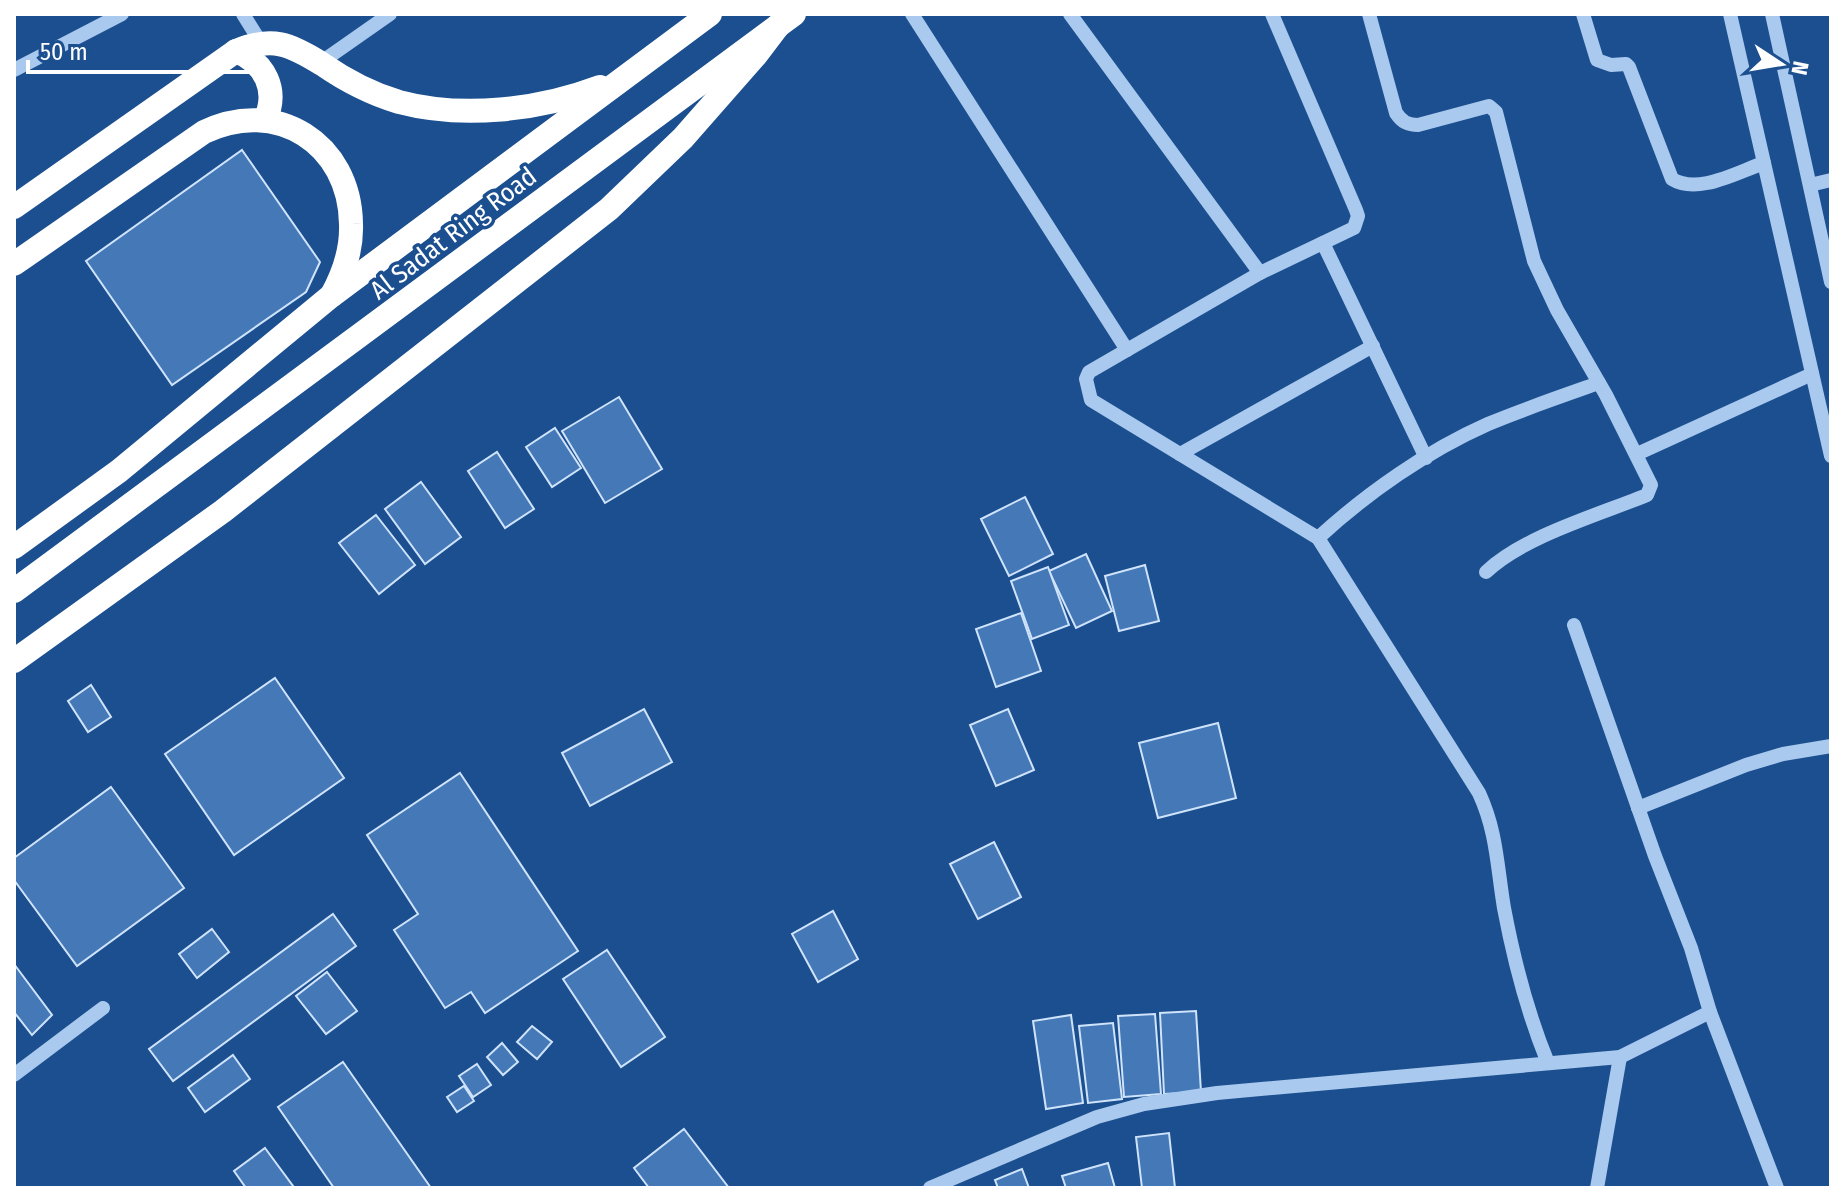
<svg xmlns="http://www.w3.org/2000/svg" width="1845" height="1202" viewBox="0 0 1845 1202" font-family="'Fira Sans Condensed',sans-serif">
	<rect width="100%" height="100%" fill="#1b4f8f"/>
	<g fill="#4478b7" stroke="#cfe3fa" stroke-width="2">
		<path d="M242 150 320 262 306 292 172 385 86 261Z"/>
		<path d="M619 397 662 469 605 503 562 431Z"/>
		<path d="M555 428 581 468 552 487 526 447Z"/>
		<path d="M497 452 534 509 505 528 468 471Z"/>
		<path d="M421 482 461 537 425 564 385 509Z"/>
		<path d="M1025 497 1053 554 1009 576 981 519Z"/>
		<path d="M376 515 415 565 379 594 339 543Z"/>
		<path d="M1086 554 1112 611 1076 628 1049 571Z"/>
		<path d="M1145 565 1159 621 1119 631 1105 576Z"/>
		<path d="M1048 567 1069 625 1032 639 1011 581Z"/>
		<path d="M1021 613 1041 671 996 687 976 629Z"/>
		<path d="M275 678 344 778 234 855 165 754Z"/>
		<path d="M91 685 111 717 88 732 68 701Z"/>
		<path d="M644 709 672 762 590 806 562 753Z"/>
		<path d="M1008 709 1034 770 996 786 970 725Z"/>
		<path d="M1218 723 1236 798 1158 818 1139 743Z"/>
		<path d="M460 773 578 951 485 1013 471 992 445 1008 394 930 418 914 367 835Z"/>
		<path d="M111 787 184 888 77 966 14 880V858Z"/>
		<path d="M994 842 1021 897 978 919 950 864Z"/>
		<path d="M833 911 858 959 818 982 792 934Z"/>
		<path d="M333 914 356 946 173 1081 149 1049Z"/>
		<path d="M212 929 229 952 197 978 179 954Z"/>
		<path d="M607 950 665 1037 621 1067 563 979Z"/>
		<path d="M14 964 52 1015 32 1035 14 1012Z"/>
		<path d="M327 972 357 1011 326 1034 296 996Z"/>
		<path d="M1196 1011 1201 1092 1164 1094 1160 1013Z"/>
		<path d="M1155 1014 1161 1094 1124 1097 1118 1016Z"/>
		<path d="M1071 1015 1083 1103 1046 1109 1033 1021Z"/>
		<path d="M1113 1023 1122 1099 1088 1103 1079 1026Z"/>
		<path d="M532 1026 552 1042 537 1059 517 1042Z"/>
		<path d="M502 1043 518 1062 503 1075 487 1057Z"/>
		<path d="M233 1055 250 1079 205 1112 188 1088Z"/>
		<path d="M343 1062 431 1188H334L278 1107Z"/>
		<path d="M477 1064 491 1085 473 1097 459 1076Z"/>
		<path d="M464 1086 474 1101 457 1112 447 1097Z"/>
		<path d="M684 1129 729 1188H649L634 1168Z"/>
		<path d="M1169 1133 1175 1188H1142L1136 1137Z"/>
		<path d="M265 1148 293 1186 291 1188H246L234 1171Z"/>
		<path d="M1108 1163 1115 1188H1066L1062 1176Z"/>
		<path d="M1022 1169 1029 1188H998L995 1180Z"/>
	</g>
	<g fill="none" stroke-linecap="round" stroke-linejoin="round">
		<g stroke="#a9c9ee" stroke-width="14">
			<path d="M243 14 261 43"/>
			<path d="M912 14 1127 350"/>
			<path d="M1070 14 1260 273"/>
			<path d="M1272 14 1356 210 1358 216 1354 228 1260 273 1089 372 1086 379 1091 400 1318 538 1479 793C1497 832 1497 866 1504 908 1514 961 1527 1012 1548 1063"/>
			<path d="M1369 14 1396 113C1402 122 1408 125 1418 125L1489 106 1496 112 1534 261 1557 310 1606 395 1651 485 1647 495C1598 515 1524 536 1486 572"/>
			<path d="M1583 14 1597 60 1611 65 1626 64 1629 67 1672 179C1698 195 1737 172 1764 163"/>
			<path d="M1730 14 1831 456"/>
			<path d="M1772 14 1831 282"/>
			<path d="M320 63 390 14"/>
			<path d="M14 70 122 14"/>
			<path d="M1810 185 1831 180"/>
			<path d="M1323 243 1426 458"/>
			<path d="M1180 454 1373 346"/>
			<path d="M1637 454 1812 374"/>
			<path d="M1318 538C1367 493 1427 451 1488 424 1524 409 1562 396 1599 383"/>
			<path d="M1638 808 1746 765 1783 754 1831 746"/>
			<path d="M1710 1012 1777 1188"/>
			<path d="M14 1075 103 1008"/>
			<path d="M930 1188 1097 1117 1144 1104 1217 1093 1620 1057 1710 1012 1691 948 1655 856 1574 625"/>
			<path d="M1597 1188 1620 1057"/>
		</g>
		<g stroke="#fff" stroke-width="24">
			<path d="M236 51C265 63 279 90 265 120"/>
			<path d="M14 207 236 51C272 36 290 44 322 64 345 80 372 94 399 102 463 119 539 110 600 87"/>
			<path d="M14 264 204 132C276 97 350 143 351 224 352 250 344 273 332 295"/>
			<path d="M14 547 119 471 331 296 710 14"/>
			<path d="M14 591 794 14"/>
			<path d="M14 661 223 511 609 209 683 138 756 55 778 26"/>
		</g>
	</g>
	<g text-anchor="middle" stroke-width="7" stroke-linejoin="round" paint-order="stroke">
		<g font-size="26" fill="#fff" stroke="#1b4f8f">
			<text transform="translate(453 233) rotate(-37)" y="9">Al Sadat Ring Road</text>
		</g>
	</g>
	<rect width="1845" height="1202" fill="none" stroke="#ffffff" stroke-width="32"/>
	<g transform="translate(1781 64) rotate(102)" stroke="#1b4f8f" stroke-width="6" paint-order="stroke">
	<path d="M0-6L14 30L0 20L-14 30Z" fill="#ffffff"/>
	<text y="-12" font-size="22" font-weight="bold" text-anchor="middle" fill="#ffffff">N</text>
	</g>
	<path d="M28 60v12h224v-12" fill="none" stroke="#ffffff" stroke-width="4"/>
	<text x="40" y="60" font-size="24" fill="#ffffff" stroke="#1b4f8f" stroke-width="6" paint-order="stroke">50 m</text>
</svg>
